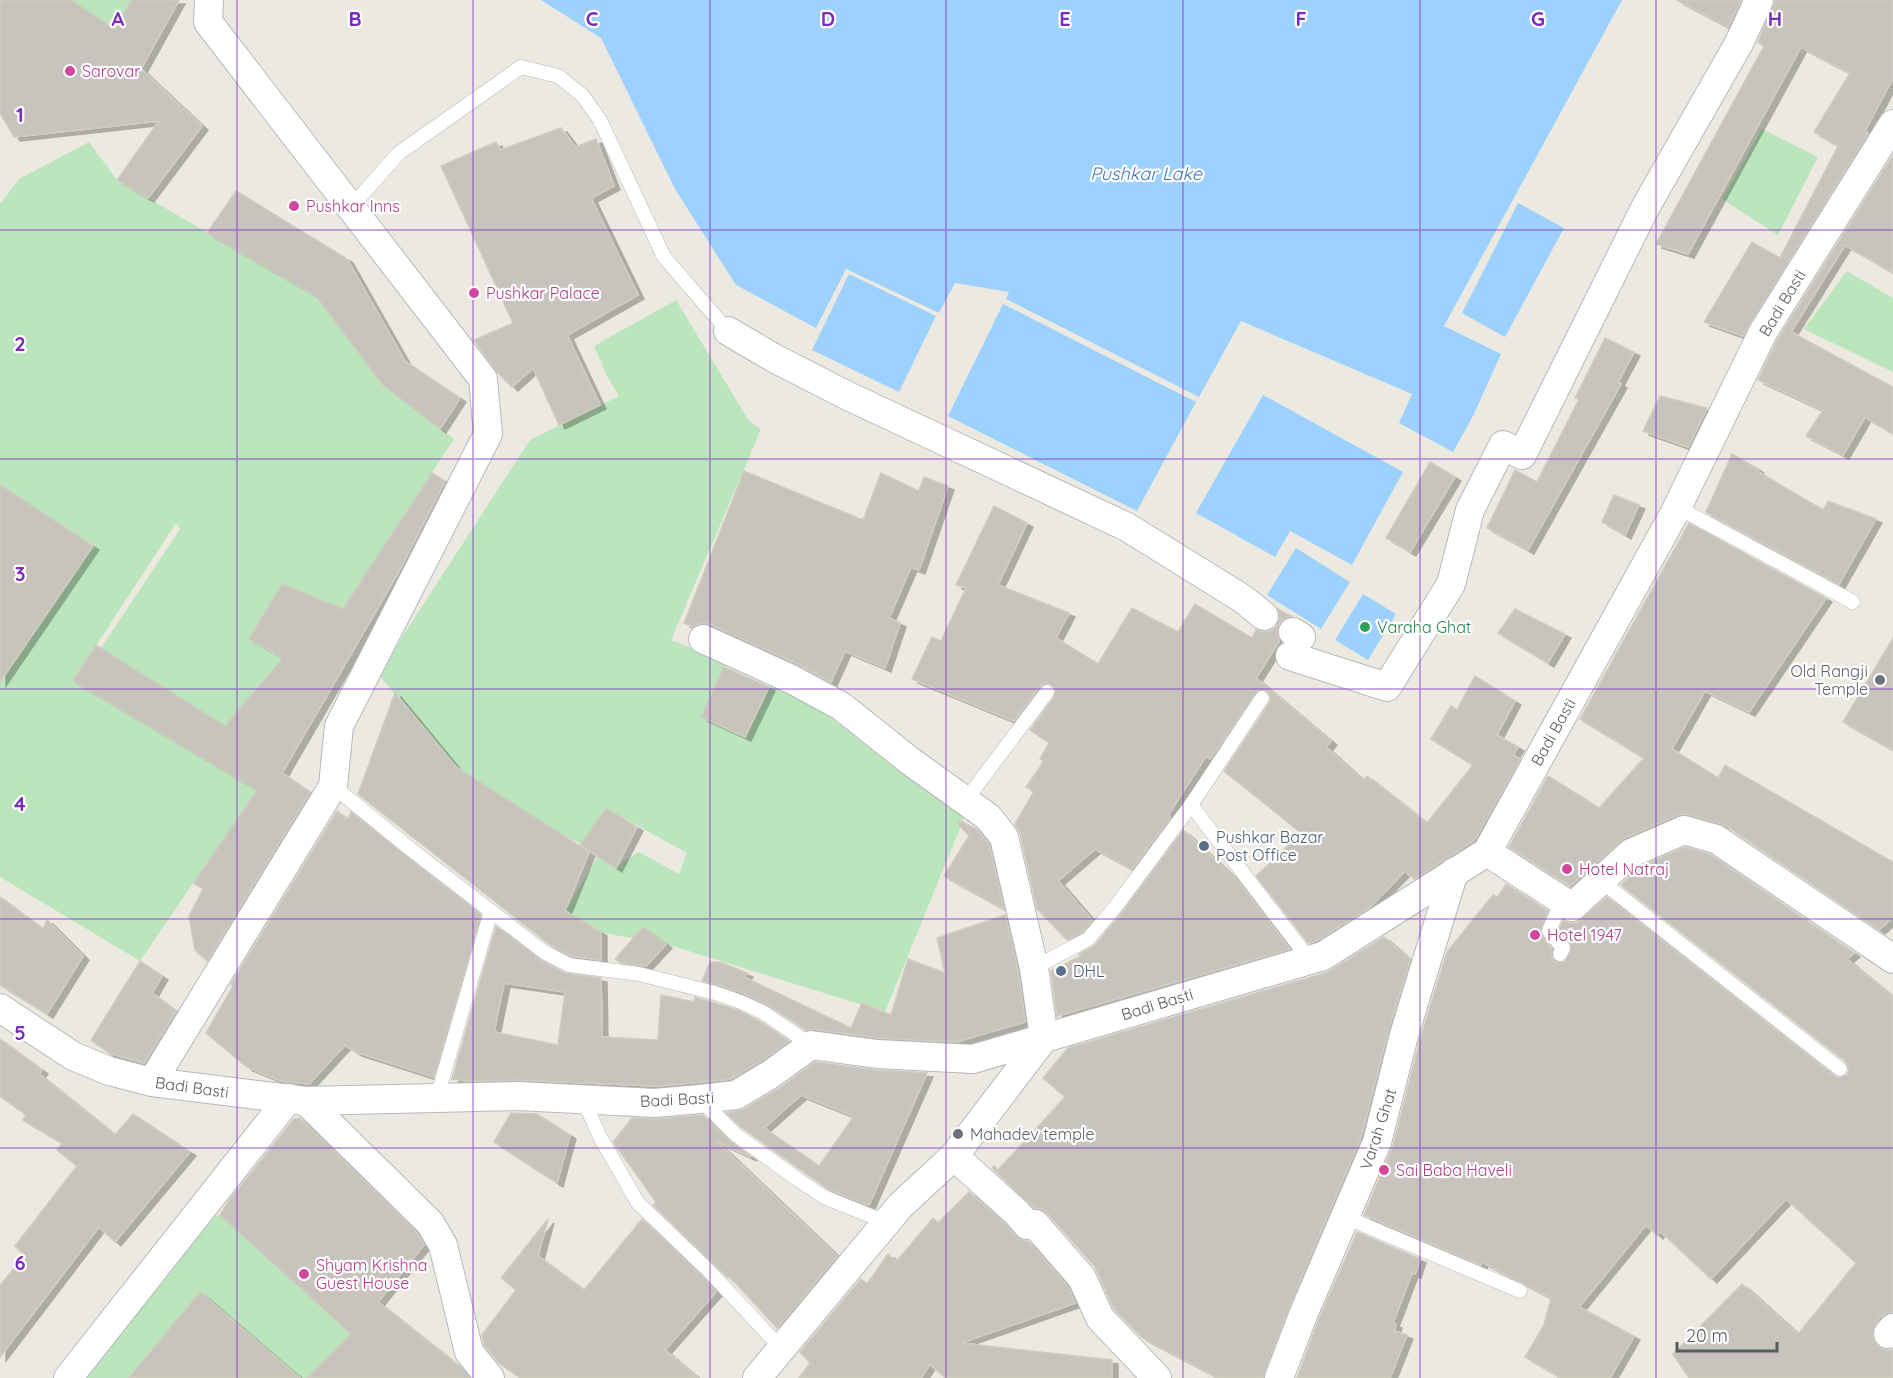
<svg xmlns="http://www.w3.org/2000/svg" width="1893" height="1378" viewBox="0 0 1893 1378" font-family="Quicksand,sans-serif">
	<defs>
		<filter id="shadow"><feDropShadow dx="6" dy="4" stdDeviation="0" flood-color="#0004"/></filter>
	</defs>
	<rect width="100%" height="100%" fill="#eceae0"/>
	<g fill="#bbe5bd">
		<path d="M71 0H132L114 29Z"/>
		<path d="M1762 129 1818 157 1778 235 1722 199Z"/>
		<path d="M89 142 117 180 316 296 383 385 454 439 343 609 282 584 249 639 283 658 225 726 101 648 180 529 176 523 73 681 242 781 273 766 140 961 0 877V682L93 546H95L0 485V204L19 179Z"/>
		<path d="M1847 271 1893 298V372L1804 329Z"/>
		<path d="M676 300 749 421 761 429 671 640 727 662 701 717 745 737 771 683 824 713 965 816 885 1012 666 944 603 933 565 911 598 856 616 867 639 852 679 874 687 853 606 808 581 844 563 835 456 767 378 674 530 440 619 396 608 378 594 346Z"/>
		<path d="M220 1215 355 1330 313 1378H79L206 1219Z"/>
	</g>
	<g fill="#9dd1ff">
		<path d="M541 0H1622L1444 326 1501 354 1473 416 1453 452 1399 423 1412 394 1241 321 1199 397 1006 299 1009 292 955 283 939 313 846 269 816 328 736 285 675 189 601 38Z"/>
		<path d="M1518 203 1564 228 1505 337 1462 313Z"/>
		<path d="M849 274 936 316 899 392 812 350Z"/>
		<path d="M1003 304 1196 402 1137 511 948 416Z"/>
		<path d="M1263 395 1403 472 1352 565 1290 531 1275 557 1196 513Z"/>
		<path d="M1296 548 1350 582 1321 629 1267 595Z"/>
		<path d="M1363 594 1396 614 1368 660 1335 640Z"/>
	</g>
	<g fill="#c7c4bd" stroke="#d1ccbe" stroke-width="1.5" fill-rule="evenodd" filter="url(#shadow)">
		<path d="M0 0H71L114 29 132 0H179L141 69 202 126 148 198 117 180 159 121 14 137 0 113Z"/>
		<path d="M1677 0H1741L1728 27Z"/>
		<path d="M1775 0H1893V78L1865 131 1868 133 1743 336 1704 322 1752 242 1780 258 1838 146 1814 132 1850 73 1801 47 1688 254 1656 244 1764 46 1758 42Z"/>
		<path d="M561 128 575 147 596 139 614 186 591 198 638 295 567 335 600 405 559 425 533 368 512 387 497 372 474 340 513 323 441 166 496 142 500 150Z"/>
		<path d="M1893 155V273L1845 245 1791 332 1893 387V434L1865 417 1843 455 1806 436 1823 410 1758 380 1777 340Z"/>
		<path d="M236 191 347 259 405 361 460 398 440 429 383 385 316 296 207 233Z"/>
		<path d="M1605 338 1634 352 1618 382 1621 384 1528 550 1487 528 1515 470 1537 482 1579 399 1575 398Z"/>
		<path d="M1660 396 1707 408 1688 447 1643 431Z"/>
		<path d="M1732 454 1758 469 1757 471 1823 510 1828 501 1876 519 1839 584 1706 512Z"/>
		<path d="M1430 462 1455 477 1410 552 1386 538Z"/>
		<path d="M744 471 863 520 881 473 919 491 924 477 948 486 919 570 911 567 889 618 900 623 885 668 845 651 831 682 798 664 710 624 701 623 693 627 684 623Z"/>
		<path d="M432 473 445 481 398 573 282 773 310 792 207 961 195 950 189 916 203 889 194 883 257 790 73 681 96 645 225 726 283 658 249 639 282 584 343 609Z"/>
		<path d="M0 485 93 546 0 682Z"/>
		<path d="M1614 495 1639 505 1625 535 1602 522Z"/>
		<path d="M994 506 1027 523 998 585 1069 613 1056 638 1098 664 1132 608 1178 632 1195 604 1252 638 1256 630 1262 632H1269L1276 627 1280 618 1278 609 1291 616 1285 618 1279 624 1277 632 1279 641 1256 678 1331 741 1326 747 1363 781 1367 776 1427 823 1473 765 1431 739 1451 706 1457 710 1475 676 1515 701 1497 735 1518 747 1513 755 1520 759 1476 837 1473 841 1414 879 1405 871 1369 908 1316 941 1308 943 1256 876 1301 833 1224 771 1270 702V695L1267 691 1259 690 1210 759 1206 756 1168 815 1170 818 1132 869 1095 849 1058 881 1092 920 1082 932 1067 940 1037 909 1020 833 1015 824 1034 791 1026 787 1044 761 1040 759 1049 743 1030 730 1054 697 1055 688 1047 683 1040 686 1014 721 912 679 932 637 941 641 966 588 956 585Z"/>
		<path d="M1689 523 1826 598 1749 712 1705 691 1672 749 1718 778 1725 765 1893 862V917L1879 930 1725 825 1688 814 1677 815 1624 838 1570 886 1509 847 1548 776 1599 808 1644 758 1580 719Z"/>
		<path d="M1515 609 1565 634 1548 663 1498 633Z"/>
		<path d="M1893 638V750L1843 722Z"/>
		<path d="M724 667 769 687 745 737 701 717Z"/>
		<path d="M395 693 456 767 589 852 565 911 601 932V960L572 956 549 944 358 794Z"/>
		<path d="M606 808 637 827 616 868 580 845Z"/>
		<path d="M337 811 348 819 351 812 481 915 434 1077 356 1052 345 1045 309 1084 281 1081 247 1067 206 1033 233 986 231 984Z"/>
		<path d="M960 821 977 829 989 844 1004 909 944 876 969 836 958 824Z"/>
		<path d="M1183 830 1238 881 1290 949 1057 1016 1051 971 1081 956 1079 954 1095 945 1123 911Z"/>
		<path d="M1685 847 1709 854 1854 953 1847 959 1893 997V1312L1887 1313 1880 1317 1872 1332 1873 1340 1877 1346 1885 1350H1893V1378H1689L1673 1354 1742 1284 1798 1334 1856 1263 1786 1199 1711 1279 1660 1231 1657 1235 1646 1225 1579 1307 1634 1336 1610 1378H1561L1525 1357 1544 1325 1551 1298 1482 1262 1481 1265 1364 1215 1393 1146 1420 1039 1447 952 1493 895 1498 897 1506 884 1548 911 1540 933 1552 949 1551 955 1555 962H1564L1571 951 1570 943 1559 929 1563 921 1570 923H1577L1607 897 1834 1076 1839 1078 1847 1075 1849 1070 1846 1062 1621 885 1640 867Z"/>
		<path d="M0 897 43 929 47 920 83 956 47 1014 0 985Z"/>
		<path d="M1005 915 1018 971 1025 1022 956 1042 879 1038 813 1029 806 1030 768 1005 744 993 702 981 710 962H720L747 973 744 977 851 1028 862 1003 891 1015 908 959 945 973 937 938Z"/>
		<path d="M496 926 539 959 565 973 601 978 602 1037 658 1040 661 995 694 1002 695 997 738 1010 759 1021 789 1041 762 1060 731 1079 658 1086 518 1080 469 1081 452 1079ZM504 983 565 992 558 1045 494 1032Z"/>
		<path d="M643 927 666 944 646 966 621 963 615 959Z"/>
		<path d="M1384 937 1410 960 1388 1031 1361 1137 1288 1309 1263 1378H1219L1141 1337 1114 1309 1095 1267 1047 1213 1041 1209 1034 1208 992 1168 994 1166 998 1170 1065 1097 1043 1078 1068 1048 1328 972Z"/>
		<path d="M140 961 162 976 152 993 176 1011 144 1063 109 1053 91 1040Z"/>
		<path d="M0 1039 42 1070 39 1074 115 1135 133 1114 190 1152 115 1242 99 1227 0 1357V1286L24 1255 15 1246 77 1166 57 1150 62 1143 23 1120 26 1115 0 1096Z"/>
		<path d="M815 1062 875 1070 927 1073 869 1205 828 1189 742 1128 726 1113 744 1109 781 1087ZM801 1095 854 1116 819 1166 764 1128Z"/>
		<path d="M511 1113 537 1114 570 1135 557 1183 494 1142Z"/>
		<path d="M703 1115 730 1141 751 1157 716 1141 837 1256 777 1328 729 1276 728 1278 653 1205 656 1202 613 1142 632 1118 656 1119Z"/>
		<path d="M300 1118 417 1233 424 1245 378 1302 460 1367 469 1378H307L351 1334 220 1215 230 1199 294 1119Z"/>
		<path d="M969 1192 1005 1224 1015 1236 1020 1240 1028 1241 1068 1287 1075 1303 961 1343 1112 1360V1378H945L930 1364 921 1378H799L810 1363 800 1352 861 1279 867 1284 888 1254 896 1262 933 1218 938 1223Z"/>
		<path d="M548 1219 538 1256 584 1290 642 1219 701 1275 716 1292 665 1350 698 1378H520L499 1363 484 1345 482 1335 516 1290 501 1278Z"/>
		<path d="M1357 1232 1420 1259 1415 1274 1412 1273 1393 1323 1396 1324 1394 1331 1407 1335 1390 1378H1297L1318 1321Z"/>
		<path d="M200 1292 300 1378H129Z"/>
	</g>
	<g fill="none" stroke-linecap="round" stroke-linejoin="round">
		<defs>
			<g id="lane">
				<path d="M351 207 399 153 521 67 558 76 582 95 600 120 664 257 728 331"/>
				<path d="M1677 507 1853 602"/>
				<path d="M333 786 409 848 544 952 569 965 639 974 715 993 741 1002 764 1013 811 1045"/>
				<path d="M965 801 1047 692"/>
				<path d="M1191 805 1309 959"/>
				<path d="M1601 881 1840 1069"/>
				<path d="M1560 954 1563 948 1549 931 1562 900"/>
				<path d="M1034 968 1088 939 1116 906 1191 805 1262 698"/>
				<path d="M437 1097 491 911"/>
				<path d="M583 1099 600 1137 638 1203 707 1269 781 1348"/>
				<path d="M700 1099 736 1135 797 1179 824 1197 886 1222"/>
				<path d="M1345 1217 1520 1291"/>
			</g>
			<g id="street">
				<path d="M728 331 772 357 846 395 1127 527 1243 599 1264 616"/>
				<path d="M1293 632 1301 637"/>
				<path d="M703 639 791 679 841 706 910 761 988 817 1004 837 1034 968 1044 1038 954 1156 900 1206 757 1378"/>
				<path d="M1290 656 1387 687 1451 584 1470 510 1503 445 1522 455 1645 208 1739 43 1759 0"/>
				<path d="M1487 852 1572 907 1631 853 1684 830 1716 839 1893 959"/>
				<path d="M0 1008 73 1056 109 1071 152 1082 306 1101 517 1096 655 1103 700 1099 736 1095 771 1074 811 1045 877 1054 973 1059 1323 956 1487 852 1675 512 1763 332 1893 124"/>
				<path d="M152 1082 333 786 339 726 488 434 483 379 208 22 209 0"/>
				<path d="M306 1101 430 1223 443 1245 469 1352 490 1378"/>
				<path d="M954 1156 1017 1213 1027 1225 1035 1224 1082 1278 1100 1318 1157 1378"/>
				<path d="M1888 1334 1893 1328"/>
				<path d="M68 1378 289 1098"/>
				<path d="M1279 1378 1303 1315 1377 1142 1404 1035 1454 872"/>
			</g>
		</defs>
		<use href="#lane" stroke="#b6b8bd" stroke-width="15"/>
		<use href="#street" stroke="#b6b8bd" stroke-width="30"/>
		<use href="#lane" stroke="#fff" stroke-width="14"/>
		<use href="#street" stroke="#fff" stroke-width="28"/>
	</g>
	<path fill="none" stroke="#7b2cbf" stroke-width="1.5" stroke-opacity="0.55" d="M237 0V1378M473 0V1378M710 0V1378M946 0V1378M1183 0V1378M1420 0V1378M1656 0V1378M0 230H1893M0 459H1893M0 689H1893M0 919H1893M0 1148H1893"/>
	<g fill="#d1479c" stroke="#fff" stroke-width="2">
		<circle cx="70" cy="71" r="6"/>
		<circle cx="294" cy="206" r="6"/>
		<circle cx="474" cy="293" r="6"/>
		<circle cx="1567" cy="869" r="6"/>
		<circle cx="1535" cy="935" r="6"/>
		<circle cx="1384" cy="1170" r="6"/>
		<circle cx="304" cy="1274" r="6"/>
	</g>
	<circle fill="#2e9e5b" stroke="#fff" stroke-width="2" cx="1365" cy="627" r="6"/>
	<g fill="#6b7280" stroke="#fff" stroke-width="2">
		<circle cx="1880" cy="680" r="6"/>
		<circle cx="958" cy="1134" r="6"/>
	</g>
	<g fill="#5c6f8a" stroke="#fff" stroke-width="2">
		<circle cx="1204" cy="846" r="6"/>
		<circle cx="1061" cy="971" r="6"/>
	</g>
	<g text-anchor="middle" stroke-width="4.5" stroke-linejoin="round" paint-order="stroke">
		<g font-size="16" fill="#b23c85" stroke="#fff" text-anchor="start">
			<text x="82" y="77">Sarovar</text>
			<text x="306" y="212">Pushkar Inns</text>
			<text x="486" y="299">Pushkar Palace</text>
			<text x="1579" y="875">Hotel Natraj</text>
			<text x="1547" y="941">Hotel 1947</text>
			<text x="1396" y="1176">Sai Baba Haveli</text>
			<text x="316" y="1271">Shyam Krishna<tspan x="316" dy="18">Guest House</tspan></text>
		</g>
		<g font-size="16" fill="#595c61" stroke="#fff">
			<text transform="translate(1782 303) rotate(-59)" y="6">Badi Basti</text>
			<text transform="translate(1553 732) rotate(-61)" y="6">Badi Basti</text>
			<text transform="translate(1157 1004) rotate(-17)" y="6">Badi Basti</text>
			<text transform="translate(192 1087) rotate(8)" y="6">Badi Basti</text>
			<text transform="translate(677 1099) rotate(-3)" y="6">Badi Basti</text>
			<text transform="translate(1378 1129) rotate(-72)" y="6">Varah Ghat</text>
		</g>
		<g font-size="16" fill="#27864d" stroke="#fff" text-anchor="start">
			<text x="1377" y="633">Varaha Ghat</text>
		</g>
		<g font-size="16" fill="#5b616d" stroke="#fff" text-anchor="end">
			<text x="1868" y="677">Old Rangji<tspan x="1868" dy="18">Temple</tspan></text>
			<text x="970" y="1140" text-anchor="start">Mahadev temple</text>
		</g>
		<g font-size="16" fill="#4e5e75" stroke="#fff" text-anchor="start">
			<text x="1216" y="843">Pushkar Bazar<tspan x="1216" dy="18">Post Office</tspan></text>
			<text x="1073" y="977">DHL</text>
		</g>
		<g font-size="18" font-style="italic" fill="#3d75ba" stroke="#fff">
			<text x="1146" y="180">Pushkar Lake</text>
		</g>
	</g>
	<g font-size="20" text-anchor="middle" font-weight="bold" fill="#7b2cbf" stroke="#fff" stroke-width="4.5" stroke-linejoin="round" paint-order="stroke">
		<text x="118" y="26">A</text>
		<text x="355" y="26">B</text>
		<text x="592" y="26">C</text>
		<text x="828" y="26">D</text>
		<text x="1065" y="26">E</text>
		<text x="1301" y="26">F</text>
		<text x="1538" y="26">G</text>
		<text x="1775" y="26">H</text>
		<text x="20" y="122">1</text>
		<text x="20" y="351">2</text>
		<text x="20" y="581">3</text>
		<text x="20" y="811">4</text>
		<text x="20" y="1040">5</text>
		<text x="20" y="1270">6</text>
	</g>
	<path d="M1677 1342v9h100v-9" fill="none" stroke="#595c61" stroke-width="3"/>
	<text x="1686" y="1342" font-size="18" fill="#595c61" stroke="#ffffff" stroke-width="4.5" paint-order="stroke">20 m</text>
</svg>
